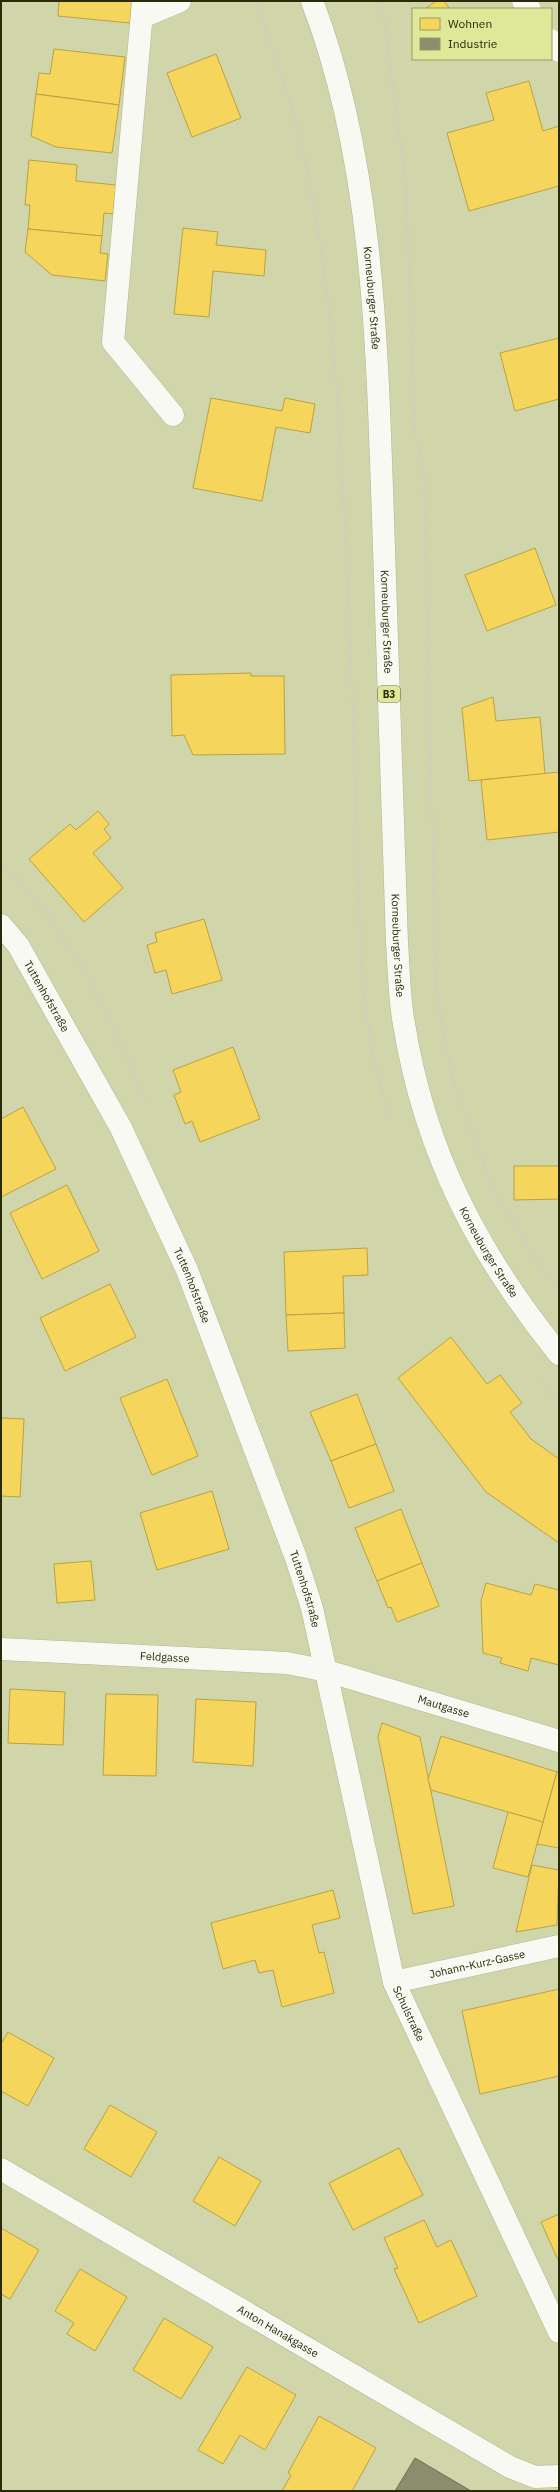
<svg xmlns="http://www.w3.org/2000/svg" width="560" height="2492" viewBox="0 0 560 2492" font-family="'IBM Plex Sans',sans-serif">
	<rect width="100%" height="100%" fill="#d1d6aa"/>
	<g fill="#f6d55c" stroke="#b8a243">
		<path d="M59 1H132L130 23 58 16Z"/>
		<path d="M436 1H444L450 9H425Z"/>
		<path d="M54 49 125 57 119 105 36 94 39 73 50 74Z"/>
		<path d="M216 54 241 118 192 137 167 73Z"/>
		<path d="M529 81 543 131 559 126V186L469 211 447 133 494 120 486 93Z"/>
		<path d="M36 94 119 105 112 153 56 147 31 136Z"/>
		<path d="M29 160 77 165 76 181 116 185 113 214 104 213 102 236 28 229 30 205H25Z"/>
		<path d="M183 228 218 232 216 245 266 250 264 276 213 271 209 317 174 314Z"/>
		<path d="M28 229 102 236 100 253 108 254 105 281 52 275 25 252Z"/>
		<path d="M559 338V399L515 411 500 353Z"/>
		<path d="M211 398 282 411 285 398 315 404 310 433 276 427 262 501 193 488Z"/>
		<path d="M535 548 556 605 487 631 465 575Z"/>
		<path d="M251 673V676H284L285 754 193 755 184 735 172 736 171 675Z"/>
		<path d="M493 697 496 721 540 717 545 774 469 781 462 708Z"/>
		<path d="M559 772V832L487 840 481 780Z"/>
		<path d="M98 811 109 824 104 829 111 838 93 853 123 888 84 922 29 859 70 824 76 830Z"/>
		<path d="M204 919 222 980 172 994 166 970 155 973 147 945 157 942 155 933Z"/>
		<path d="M233 1047 260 1119 200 1142 192 1121 185 1124 174 1095 181 1092 173 1070Z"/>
		<path d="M23 1107 56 1169 1 1197V1119Z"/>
		<path d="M514 1166H559V1199L514 1200Z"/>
		<path d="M67 1185 99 1251 42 1279 10 1213Z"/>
		<path d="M367 1248 368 1275 343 1276 344 1313 286 1315 284 1252Z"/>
		<path d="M110 1284 136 1337 65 1371 40 1318Z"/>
		<path d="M344 1313 345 1348 288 1351 286 1315Z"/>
		<path d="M451 1337 487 1384 500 1375 522 1403 510 1412 531 1439 559 1459V1543L486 1492 398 1378Z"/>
		<path d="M167 1379 198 1456 152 1475 120 1398Z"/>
		<path d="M357 1394 376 1444 331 1461 310 1412Z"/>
		<path d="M1 1418 24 1419 20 1497 1 1496Z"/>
		<path d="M376 1444 394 1491 349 1508 331 1461Z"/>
		<path d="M212 1491 229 1549 157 1570 140 1513Z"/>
		<path d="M401 1509 422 1563 377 1581 355 1528Z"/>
		<path d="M91 1561 95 1600 57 1603 54 1564Z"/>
		<path d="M422 1563 439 1606 397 1622 391 1607 388 1608 377 1581Z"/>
		<path d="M486 1583 531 1595 535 1584 559 1590V1665L531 1658 528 1671 500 1663 502 1658 483 1653 481 1601Z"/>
		<path d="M10 1689 65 1692 63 1745 8 1743Z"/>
		<path d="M106 1694 158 1695 156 1776 103 1775Z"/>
		<path d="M196 1699 256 1702 253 1766 193 1762Z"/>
		<path d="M382 1723 420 1737 454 1906 413 1914 378 1737Z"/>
		<path d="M441 1736 557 1772 543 1822 431 1790 428 1779Z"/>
		<path d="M557 1772H559V1848L537 1844Z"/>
		<path d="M508 1812 543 1822 528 1877 493 1868Z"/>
		<path d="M532 1865 559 1870 557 1925 516 1932Z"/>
		<path d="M333 1890 340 1918 312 1925 319 1953 324 1952 334 1993 282 2007 273 1970 259 1973 255 1960 223 1969 211 1923Z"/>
		<path d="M559 1989V2076L480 2094 462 2011Z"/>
		<path d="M8 2032 54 2058 28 2106 1 2091V2044Z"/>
		<path d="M110 2105 157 2132 131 2177 84 2149Z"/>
		<path d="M399 2148 423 2195 353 2230 329 2183Z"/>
		<path d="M219 2157 261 2181 235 2226 193 2201Z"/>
		<path d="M559 2214V2262L541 2222Z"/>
		<path d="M424 2220 437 2247 451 2240 477 2296 419 2323 394 2269 398 2268 384 2238Z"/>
		<path d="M1 2228 39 2250 10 2299 1 2294Z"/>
		<path d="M80 2269 127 2297 95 2351 67 2334 74 2323 55 2311Z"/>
		<path d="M164 2318 213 2347 181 2399 133 2370Z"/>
		<path d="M247 2367 296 2395 265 2450 240 2435 223 2464 198 2450Z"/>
		<path d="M319 2416 376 2448 352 2491H282L291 2475 288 2473Z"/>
	</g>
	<path fill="#8c8c6e" stroke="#6e6f50" d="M415 2458 471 2491H395Z"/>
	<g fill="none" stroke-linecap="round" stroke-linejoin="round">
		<defs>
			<g id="lane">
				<path d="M143 1 113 342 173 415"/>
				<path d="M142 17 180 1"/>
			</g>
			<g id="street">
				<path d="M523 1 530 9"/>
				<path d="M551 40 559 51"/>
				<path id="s1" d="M1 925 18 945 121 1128 187 1270 296 1558 312 1608 394 1982 559 2332"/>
				<path id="s2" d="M1 1649 287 1663 327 1671 559 1741"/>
				<path id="s3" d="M394 1982 559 1946"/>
				<path id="s4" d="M1 2169 510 2467 535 2477 559 2476"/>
			</g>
			<g id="primary">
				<path id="s5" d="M312 1C374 162 377 348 383 518 388 660 393 802 397 943 399 970 399 998 404 1024 425 1153 478 1254 559 1354"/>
			</g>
		</defs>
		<use href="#lane" stroke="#b1b592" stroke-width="23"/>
		<use href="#street" stroke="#b1b592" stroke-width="23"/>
		<use href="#primary" stroke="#b1b592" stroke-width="23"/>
		<g stroke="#cdcec1" stroke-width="2.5" stroke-dasharray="3 2" stroke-linecap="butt">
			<path d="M255 1C327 175 337 362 346 548 353 692 357 836 362 980L373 1060 392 1124"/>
			<path d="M378 1 384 21 406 184 415 434 424 468 436 989 453 1080 491 1185 544 1273 559 1290"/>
			<path d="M1 864C71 927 110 1018 146 1103"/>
			<path d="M540 1381 559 1401"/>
		</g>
		<use href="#lane" stroke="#f8f9f2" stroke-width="22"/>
		<use href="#street" stroke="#f8f9f2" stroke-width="22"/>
		<use href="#primary" stroke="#f8f9f2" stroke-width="22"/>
	</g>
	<g text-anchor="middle" stroke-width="4" stroke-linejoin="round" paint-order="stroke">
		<rect fill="#dfe898" stroke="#5f6334" stroke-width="1" x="378" y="686" width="22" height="16" rx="3"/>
		<g font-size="10" font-weight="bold" fill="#282a09">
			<text x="389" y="698">B3</text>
		</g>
		<g font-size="11" fill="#282a09" stroke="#dfe898">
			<text dy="4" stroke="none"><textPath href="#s5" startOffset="304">Korneuburger Straße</textPath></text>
			<text dy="4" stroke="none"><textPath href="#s5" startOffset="628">Korneuburger Straße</textPath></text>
			<text dy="4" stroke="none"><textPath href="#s5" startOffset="952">Korneuburger Straße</textPath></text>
			<text dy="4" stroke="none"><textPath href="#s1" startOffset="85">Tuttenhofstraße</textPath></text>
			<text dy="4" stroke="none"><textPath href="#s5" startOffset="1276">Korneuburger Straße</textPath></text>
			<text dy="4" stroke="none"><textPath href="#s1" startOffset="409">Tuttenhofstraße</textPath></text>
			<text dy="4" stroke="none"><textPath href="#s1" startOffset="733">Tuttenhofstraße</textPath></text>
			<text dy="4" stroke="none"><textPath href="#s2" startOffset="164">Feldgasse</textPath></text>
			<text dy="4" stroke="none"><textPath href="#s2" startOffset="449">Mautgasse</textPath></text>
			<text dy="4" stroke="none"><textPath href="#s3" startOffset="85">Johann-Kurz-Gasse</textPath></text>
			<text dy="4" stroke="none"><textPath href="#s1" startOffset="1171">Schulstraße</textPath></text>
			<text dy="4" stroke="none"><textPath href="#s4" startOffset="321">Anton Hanakgasse</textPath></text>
		</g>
	</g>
	<rect width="560" height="2492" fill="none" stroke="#282a09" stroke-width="4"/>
	<rect x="412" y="8" width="140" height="52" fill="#dfe898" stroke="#969c5f"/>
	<rect x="420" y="18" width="20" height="12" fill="#f6d55c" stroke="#969c5f"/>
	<text x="448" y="28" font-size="12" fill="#282a09">Wohnen</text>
	<rect x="420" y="38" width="20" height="12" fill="#8c8c6e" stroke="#969c5f"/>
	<text x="448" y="48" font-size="12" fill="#282a09">Industrie</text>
</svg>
